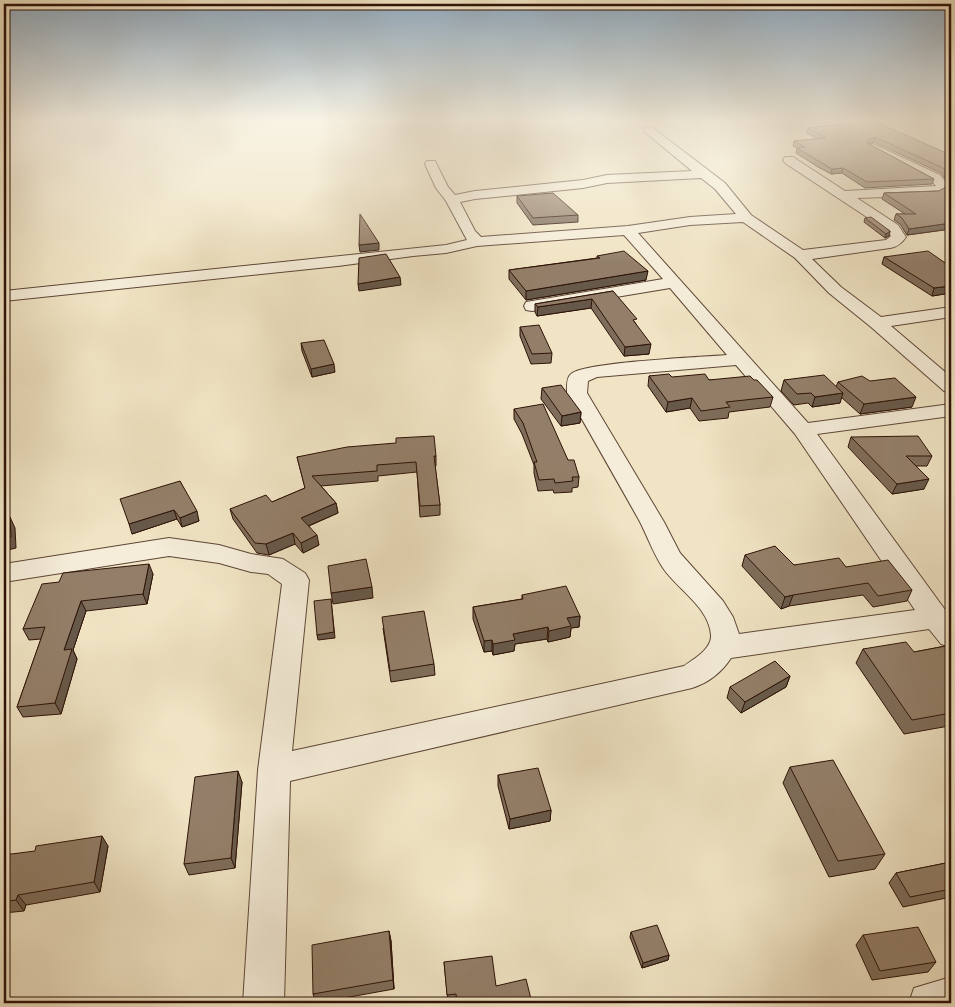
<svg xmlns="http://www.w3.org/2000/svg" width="955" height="1007" viewBox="0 0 955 1007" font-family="'EB Garamond',serif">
	<rect width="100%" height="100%" fill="#f0e4c4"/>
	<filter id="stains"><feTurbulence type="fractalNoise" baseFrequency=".004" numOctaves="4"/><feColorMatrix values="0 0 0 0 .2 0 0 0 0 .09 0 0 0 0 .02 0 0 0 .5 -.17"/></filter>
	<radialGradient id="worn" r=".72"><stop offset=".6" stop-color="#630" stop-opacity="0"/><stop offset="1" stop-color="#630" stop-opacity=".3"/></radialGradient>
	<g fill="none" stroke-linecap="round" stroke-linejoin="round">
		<defs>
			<g id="minor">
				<path d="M649 127 653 128 725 183 751 215 803 250 886 240 891 236 888 231 785 163 783 160 785 157H793L845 191 936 186 932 181 869 149 867 147 873 144 940 175 950 187 937 195 857 198 898 225 906 237C902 243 897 247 890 248L812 259 841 287 881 317 951 307V317L891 326 951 377V393L944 391 871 327 829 293 795 258 743 222 690 225 638 233 808 423 951 404V416L817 434 951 618V647L941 644 929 629 731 658C722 672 708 683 692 688L290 781 284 1003H243L258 770 282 584 268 574 251 572 219 563 169 556 4 582V564L169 538 219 545 251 554 283 559 305 573 309 580 292 751 684 666C694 659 712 649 711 635 709 607 677 589 663 568 653 553 647 535 639 520 615 477 591 435 567 393 567 388 566 378 571 374 585 362 702 357 727 355L670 288 532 311 526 310 524 306 526 302 532 301 663 279 624 235 477 246 446 253 413 256 338 266 4 301V291L446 245 467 240 446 201 436 188 425 164 427 161H435L448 187 455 195 475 191 583 180 607 175 692 171 645 132 644 130 645 128ZM701 178 715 189 736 214 690 217 628 226 481 237 475 231 460 202 475 199 583 188 607 183ZM736 365 795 434 915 610 739 634 733 617 723 601 680 553 664 522 587 393 588 381 597 377Z"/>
				<path d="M951 977V1003H909L914 988Z"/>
			</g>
		</defs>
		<use href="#minor" stroke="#5e4636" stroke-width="2"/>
		<use href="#minor" fill="#f5edd9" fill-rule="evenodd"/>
	</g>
	<g fill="#7e6d5a" stroke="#2e1207">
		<path d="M869 121 951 155V229L907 235 900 224 894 220 896 214H905L882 199 884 193 939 191 950 185 941 173 874 142 869 144 934 179 932 184 865 188 842 173 831 174 818 167 796 153 797 148 793 146 794 141 817 139 807 133 808 128Z"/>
		<path d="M517 196 578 215V222L533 225 517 203Z"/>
		<path d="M865 218 890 231 889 236 885 238 864 222Z"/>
		<path d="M597 256 646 280 526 300 509 279V270L597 258Z"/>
		<path d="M884 257 951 267V293L932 296 882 264Z"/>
		<path d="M613 291 636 324 649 354 624 356 591 308 537 316 535 312V304Z"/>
		<path d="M520 327 552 353 551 363 531 364 520 336Z"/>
		<path d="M301 343 335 372 312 377 302 351Z"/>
		<path d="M649 376 709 380H754L773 397 770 407 729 412 728 418 699 421 690 408 666 412 648 386Z"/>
		<path d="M784 380 836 387 838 382 912 407 860 414 841 397 840 403 812 407 808 403 794 405 781 391Z"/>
		<path d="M542 388 581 412 580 423 561 426 541 399Z"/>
		<path d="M514 409 568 460 579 477 578 487 572 488V492L554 493 553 490 538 491 534 473V465L522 434 514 419Z"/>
		<path d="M851 437 932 456 927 466H916L924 489 892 494 848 447Z"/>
		<path d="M436 456V466H435L440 505V515L420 517 417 472 378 476V481L321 486 336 503 338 513 309 526 319 545 303 553 295 544 269 555 257 553 233 519 230 509 272 502 305 488 297 457Z"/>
		<path d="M180 481 199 521 182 527 177 519 132 534Z"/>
		<path d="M745 555 794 565 846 567 912 590 907 601 873 607 863 595 789 606 781 609 742 566Z"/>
		<path d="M153 574 147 604 86 611 73 650 77 659 61 714 23 717 17 707 41 639 29 640 23 629 59 582Z"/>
		<path d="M522 595 580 616 579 627 571 628 570 637 548 642 547 639 515 644 514 651 493 655 492 651 484 652 473 619V607L522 599Z"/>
		<path d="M383 628 434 664 435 675 391 682Z"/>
		<path d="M951 645V723L949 726 904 734 856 663 863 649 914 652Z"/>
		<path d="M790 676 786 687 741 713 727 698 730 687Z"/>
		<path d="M790 767 885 854 875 869 829 877 783 783Z"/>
		<path d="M498 775 551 810 550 821 509 829 498 786Z"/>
		<path d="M242 782 235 868 189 875 184 864Z"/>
		<path d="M108 846 100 892 26 905 24 911 4 913V855Z"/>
		<path d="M951 862V897L903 907 889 883 896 873Z"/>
		<path d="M389 931 391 941 394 989 316 1003 313 994Z"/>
		<path d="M631 932 669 955 668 960 642 968 630 937Z"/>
		<path d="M863 935 936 962 928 972 872 980 856 945Z"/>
		<path d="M444 962 496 986 532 1003H457L456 1001 448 1002Z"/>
	</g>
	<g fill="#67594a" stroke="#2e1207">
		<path d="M875 137 874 142 866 145 868 140Z"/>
		<path d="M843 168 842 173 831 174 832 169Z"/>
		<path d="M951 223V229L907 235 909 229Z"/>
		<path d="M890 231 889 236 885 238 886 234Z"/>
		<path d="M379 243V250L360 252 359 245Z"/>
		<path d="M648 271 646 280 526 300V291Z"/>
		<path d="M400 277 401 285 359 291 358 284Z"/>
		<path d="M951 286V293L932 296 934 288Z"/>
		<path d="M592 299 591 308 537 316 538 307Z"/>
		<path d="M651 344 649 354 624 356 625 347Z"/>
		<path d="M334 364 335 372 312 377 311 369Z"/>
		<path d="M843 393 840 403 812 407 815 397Z"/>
		<path d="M916 397 912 407 860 414 864 404Z"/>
		<path d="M692 398 690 408 666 412 668 402Z"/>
		<path d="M581 412 580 423 561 426 562 416Z"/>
		<path d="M929 479 924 489 892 494 897 484Z"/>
		<path d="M336 503 338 513 303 528 301 518Z"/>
		<path d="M174 510 177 519 132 534 129 524Z"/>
		<path d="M197 511 199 521 182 527 180 518Z"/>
		<path d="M10 517 15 528 16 548 4 551V539Z"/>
		<path d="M293 533 295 544 269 555 266 544Z"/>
		<path d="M317 535 319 545 303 553 301 543Z"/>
		<path d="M149 564 153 574 147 604 143 594Z"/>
		<path d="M372 587 373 598 333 604 331 593Z"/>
		<path d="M793 595 789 606 781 609 785 597Z"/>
		<path d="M331 599 335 638 318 640 317 635Z"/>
		<path d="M81 601 86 611 73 650 77 659 61 714 55 703 64 650Z"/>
		<path d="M580 616 579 627 571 628 570 637 548 642 549 631 567 618Z"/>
		<path d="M548 627 547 639 515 644 514 651 493 655V644L513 634Z"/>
		<path d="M492 640V651L484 652V641Z"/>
		<path d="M790 676 786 687 741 713 745 702Z"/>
		<path d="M238 771 242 782 235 868 231 858Z"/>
		<path d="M551 810 550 821 509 829 510 819Z"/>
		<path d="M102 836 108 846 100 892 94 882Z"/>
		<path d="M18 895 26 905 24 911 16 900Z"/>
		<path d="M389 931 391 941 394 989 393 980Z"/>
		<path d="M669 955 668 960 642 968 643 963Z"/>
	</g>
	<g fill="#937f69" stroke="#2e1207">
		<path d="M869 121H874L951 155V161H947L951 163V168L946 169 951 172V178L943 168 875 137 868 140 867 143 934 179 867 182 843 168 832 169 820 162 797 148 805 147 794 141 826 138 808 128Z"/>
		<path d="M951 184V223L909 229 902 218 896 214H916L884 193 939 191Z"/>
		<path d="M553 193 578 215 533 218 517 196Z"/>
		<path d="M360 214 379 243 359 245Z"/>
		<path d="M871 217 890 231 886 234 865 218Z"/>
		<path d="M624 251 648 271 526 291 509 270 600 258 597 256Z"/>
		<path d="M928 251 951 267V286L934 288 884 257Z"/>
		<path d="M386 254 400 277 358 284 359 258Z"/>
		<path d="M613 291 637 319 633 320 651 344 625 347 592 299 538 307 535 304Z"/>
		<path d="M539 325 552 353 532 354 520 327Z"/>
		<path d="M324 340 334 364 311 369 301 343Z"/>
		<path d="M669 374 672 377 705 374 709 380 750 376 754 380H757L773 397 726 402 730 407 701 411 692 398 668 402 649 376Z"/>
		<path d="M824 375 843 393 815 397 811 393 797 394 784 380Z"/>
		<path d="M862 376 870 381 895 378 916 397 864 404 838 382Z"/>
		<path d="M561 385 581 412 562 416 542 388Z"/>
		<path d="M543 404 568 460H574L579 477H572L573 481 555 483 554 479 539 480 534 462H537L523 423 514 409Z"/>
		<path d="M434 436 436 456H434L440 505 420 506 416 462 377 465V471L312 476 336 503 301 518 317 535 301 543 293 533 266 544 255 543 230 509 266 495 272 502 305 488 297 457 347 447 396 443V438Z"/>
		<path d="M918 436 932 456H906L929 479 897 484 851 437Z"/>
		<path d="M180 481 197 511 180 518 174 510 129 524 120 499Z"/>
		<path d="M10 517 11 537 4 539V519Z"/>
		<path d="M775 546 794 565 839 558 846 567 888 560 912 590 878 596 868 583 793 595 785 597 745 555Z"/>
		<path d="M366 559 372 587 331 593 328 566Z"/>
		<path d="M149 564 143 594 81 601 64 650 72 649 55 703 17 707 45 627 23 629 42 584 59 582 63 573Z"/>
		<path d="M566 586 580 616 567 618 571 626 549 631 548 627 513 634 515 640 493 644 492 640 484 641 473 607 523 599 522 595Z"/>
		<path d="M331 599 334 632 317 635 314 601Z"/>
		<path d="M424 611 434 664 390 671 382 617Z"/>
		<path d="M906 642 914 652 951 645V713L912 720 863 649Z"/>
		<path d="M775 661 790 676 745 702 730 687Z"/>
		<path d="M833 760 885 854 838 861 790 767Z"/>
		<path d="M538 768 551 810 510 819 498 775Z"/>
		<path d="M238 771 231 858 184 864 195 777Z"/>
		<path d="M102 836 94 882 18 895 16 900 4 902V855L35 851 36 846Z"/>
		<path d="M951 862V889L910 897 896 873Z"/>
		<path d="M657 925 669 955 643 963 631 932Z"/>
		<path d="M918 927 936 962 880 971 863 935Z"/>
		<path d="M389 931 393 980 313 994 312 945Z"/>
		<path d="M492 956 496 986 526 979 532 1003H457L456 994 447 995 444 962Z"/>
	</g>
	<linearGradient id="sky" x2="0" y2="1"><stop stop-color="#91abc0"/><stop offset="0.46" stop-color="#f8f3e4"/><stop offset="1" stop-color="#f8f3e4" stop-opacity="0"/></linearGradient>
	<rect width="955" height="262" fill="url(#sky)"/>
	<rect width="955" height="1007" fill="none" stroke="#f0e4c4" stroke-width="20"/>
	<rect x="5" y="5" width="945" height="997" fill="none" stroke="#2e1207" stroke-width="2.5"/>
	<rect x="10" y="10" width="935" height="987" fill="none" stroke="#2e1207"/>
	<rect width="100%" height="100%" filter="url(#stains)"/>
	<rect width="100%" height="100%" fill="url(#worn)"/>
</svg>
